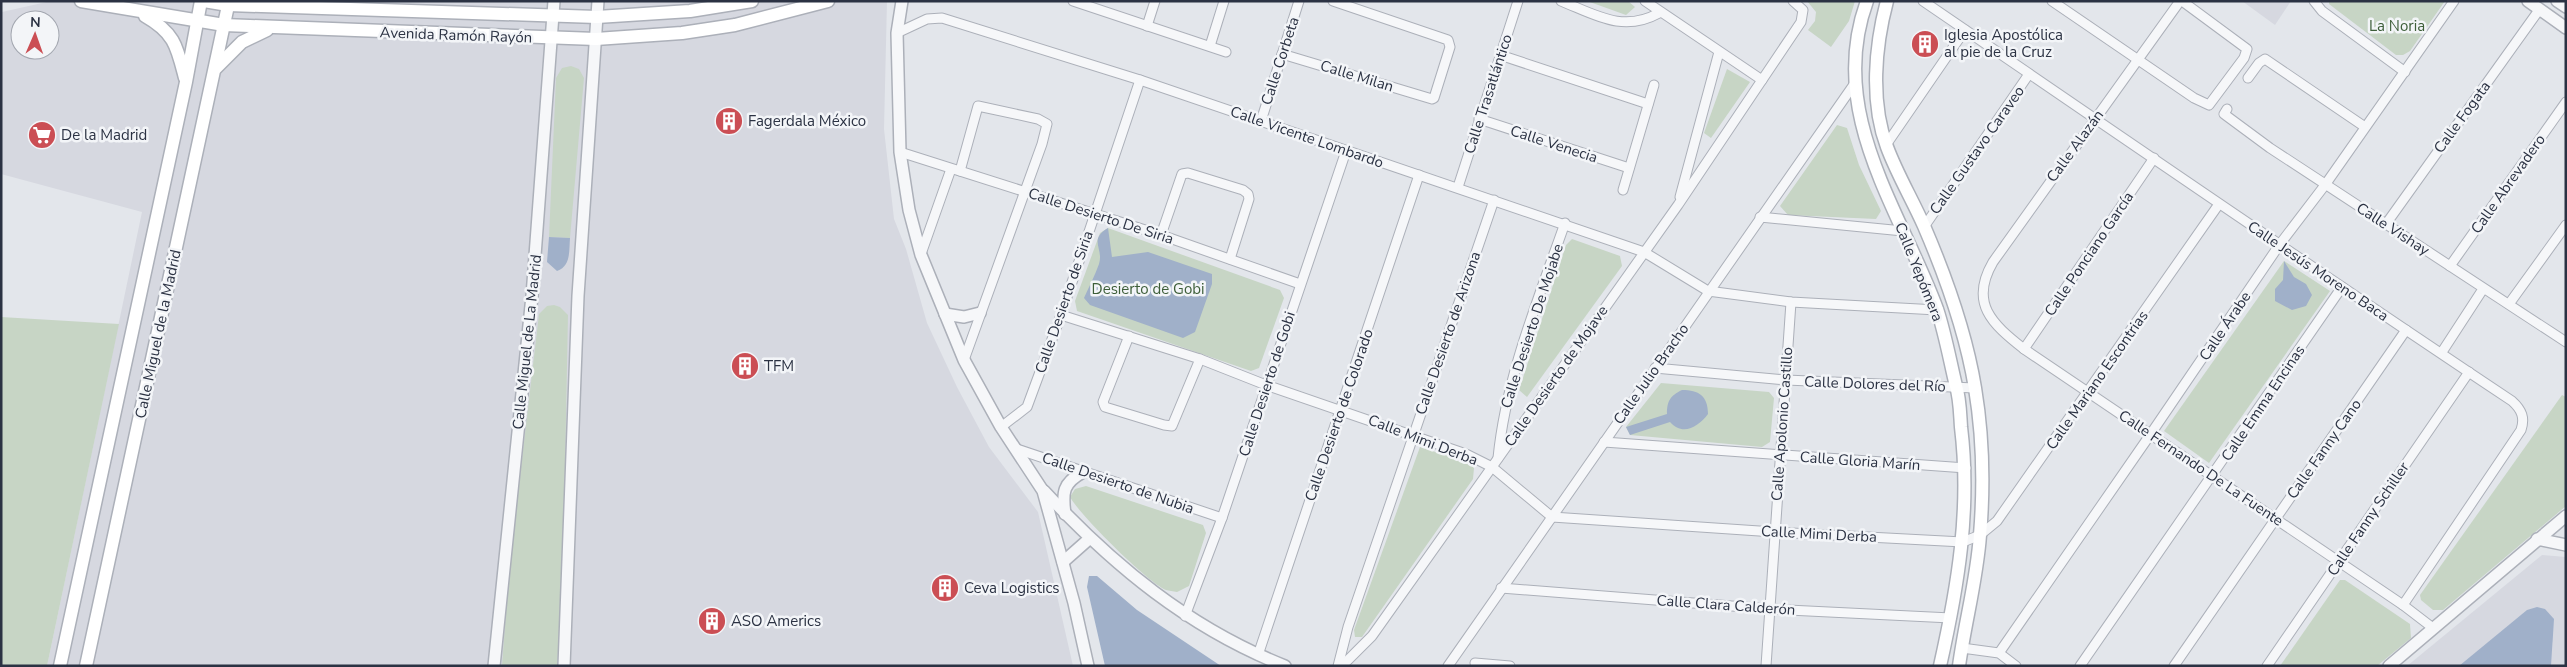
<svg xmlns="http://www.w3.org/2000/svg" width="2567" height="667" viewBox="0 0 2567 667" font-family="'Nunito Sans',sans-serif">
	<rect width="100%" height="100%" fill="#e3e6eb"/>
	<g fill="#d6d8e0" fill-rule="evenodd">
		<path d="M51 1H887L884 129 894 219 906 249 927 323 957 387 989 447 1038 512 1073 666H47L142 212 1 174 2 12ZM20 20H50V50H20Z"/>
		<path d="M2242 1H2291L2275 25Z"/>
		<path d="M2542 555 2566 557V666H2407Z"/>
	</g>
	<g fill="#c7d5c5">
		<path d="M1587 1H1628L1635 7 1626 15Z"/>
		<path d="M1855 1 1849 21 1831 47 1808 30 1815 21 1816 12 1807 1Z"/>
		<path d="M2329 1H2445L2410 51 2403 55H2396L2329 4Z"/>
		<path d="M571 66 579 69 584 78 570 238 549 237 556 78 562 68Z"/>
		<path d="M1727 69 1750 82 1711 138 1704 133Z"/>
		<path d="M1837 125 1847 128 1859 165 1881 211 1876 219 1788 215 1780 206Z"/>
		<path d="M1108 228 1280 290 1284 298 1259 368 1251 371 1077 311 1075 301 1100 233Z"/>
		<path d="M1572 239 1620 256 1622 266 1527 397 1519 390 1566 245Z"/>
		<path d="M2284 261 2330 291 2209 463 2164 431Z"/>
		<path d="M554 305 560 307 568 315 563 574 557 666H502L509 570 539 314 547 306Z"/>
		<path d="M1 317 119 324 47 666H1Z"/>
		<path d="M1661 383 1769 392 1774 398 1770 442 1762 447 1630 435 1626 427Z"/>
		<path d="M2562 395 2566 397V506L2443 610H2433L2421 600 2420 595Z"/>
		<path d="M1420 447 1469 463 1474 468 1473 479 1362 637H1355L1354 630Z"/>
		<path d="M1086 486 1203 525 1206 533 1189 586 1177 592C1173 591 1169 591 1166 590 1147 582 1079 514 1070 497L1075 489Z"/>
		<path d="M2340 580H2345L2410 624 2411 638 2377 666H2280Z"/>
	</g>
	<g fill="#a0b0c9">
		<path d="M1108 228 1112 257 1148 252 1212 274V284L1195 332 1183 338 1090 305 1084 298C1089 287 1095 275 1099 264 1104 248 1088 240 1108 228Z"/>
		<path d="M549 237 570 238C569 251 571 266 557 271L547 262Z"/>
		<path d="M2284 261 2294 277 2306 284 2312 295 2306 306 2292 310 2275 301V289L2283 280Z"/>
		<path d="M1682 390C1699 390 1708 396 1708 414 1699 426 1683 437 1670 422L1630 435 1626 427 1667 414C1667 401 1670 396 1682 390Z"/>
		<path d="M1089 576H1097L1137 610 1221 666H1105L1087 587Z"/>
		<path d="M2537 607 2545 609 2554 619 2551 666H2459L2527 610Z"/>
	</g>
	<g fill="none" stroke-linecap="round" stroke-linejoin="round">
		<defs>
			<g id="minor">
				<path d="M1073 1 1226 52"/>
				<path d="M1561 1C1596 15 1623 33 1659 13"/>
				<path d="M1645 1 1762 80"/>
				<path d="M1923 1C2119 135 2315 270 2512 401 2522 410 2525 418 2521 430L2403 605"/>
				<path d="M2052 1 2194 98 2209 105 2244 58 2247 49 2182 1"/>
				<path d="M2180 1 1993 262C1969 303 1992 324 2024 349L2403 605 2433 628"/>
				<path d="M2314 1 2322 11 2405 72"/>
				<path d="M1147 26 1155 1"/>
				<path d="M897 33 927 19 942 18 1140 80 1644 252 1708 291 1791 302 1937 310"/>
				<path d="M1210 46 1224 1"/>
				<path d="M1282 54 1432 99 1434 98 1450 47 1448 40 1333 1"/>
				<path d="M1500 55 1648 104"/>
				<path d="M2248 78 2259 63 2265 59 2365 127"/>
				<path d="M2227 109 2224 114 2270 148 2566 342"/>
				<path d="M1479 119 1629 168"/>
				<path d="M1261 121 1299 1"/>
				<path d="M1886 145 1965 30"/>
				<path d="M900 152 1161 235 1300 284"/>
				<path d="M960 171 978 106 1038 119 1047 124 1042 144 964 360"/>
				<path d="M1458 187 1518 1"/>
				<path d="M1623 190 1654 85"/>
				<path d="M1680 197 1719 52"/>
				<path d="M1760 217 1903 231"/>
				<path d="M2386 224 2539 10"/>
				<path d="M1924 227 2029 74"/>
				<path d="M1161 235 1182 174 1188 173 1243 190 1248 194 1249 199 1230 259"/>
				<path d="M921 254 951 169"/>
				<path d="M2450 266 2566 102"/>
				<path d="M2509 304 2566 225"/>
				<path d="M1061 315 1200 359 1266 385 1466 454 1492 467 1552 517 1774 532 1963 542 1980 535 1997 521 2219 204"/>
				<path d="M1129 336 1103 402 1105 407 1164 425 1172 426 1200 359"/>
				<path d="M2024 349 2154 158"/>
				<path d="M2442 352 2483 289"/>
				<path d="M1655 368 1786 380 1975 388"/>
				<path d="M1001 427 1027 407 1061 315 1140 80"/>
				<path d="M1604 442 1966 468"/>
				<path d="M1014 448 1222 518"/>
				<path d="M1498 458C1506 377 1538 300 1565 223"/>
				<path d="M1501 588 1770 609 1951 618"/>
				<path d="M1185 616 1222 518 1346 151"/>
				<path d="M1962 648 1999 653 2016 666"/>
				<path d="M1999 653 2150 435 2280 244 2325 185 2454 1"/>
				<path d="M1258 655 1419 175"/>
				<path d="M1475 663 1510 666"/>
				<path d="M1338 666 1348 627 1494 200"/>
				<path d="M1342 666 1372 636 1678 205 1801 22 1803 10 1793 1"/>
				<path d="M1448 666 1855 83"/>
				<path d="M1766 666 1791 302"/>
				<path d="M2080 666 2342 287"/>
				<path d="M2174 666 2406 330"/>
				<path d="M2267 666 2469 372"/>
			</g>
			<g id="tertiary">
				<path d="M902 1 897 33 900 152 909 210 921 255 964 360 1001 427 1043 491 1074 603 1088 666"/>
				<path d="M2528 1 2566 28"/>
				<path d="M2557 1 2566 7"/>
				<path d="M945 314 964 317 980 313"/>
				<path d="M1044 491C1114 566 1189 628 1285 666"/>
				<path d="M1065 514C1062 492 1063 483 1083 472"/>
				<path d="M2537 539 2566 545"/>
				<path d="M1063 562 1089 539"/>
				<path d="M494 666 532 296 554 1"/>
				<path d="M564 666 578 296 598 1"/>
				<path d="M2389 666 2566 516"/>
			</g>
			<g id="secondary">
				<path d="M81 1 224 25 596 39 682 33 735 25 828 1"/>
				<path d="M204 1 228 5 597 17 690 11 752 1"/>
				<path d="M1867 1C1826 113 1900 209 1937 309 1945 333 1950 361 1956 386 1960 399 1960 413 1961 427 1971 509 1958 586 1940 666"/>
				<path d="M1887 1C1875 46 1870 102 1887 147 1897 174 1912 199 1924 226 1946 277 1966 333 1975 388 1983 436 1984 487 1980 535 1977 579 1965 622 1959 666"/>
				<path d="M145 16C175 33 177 47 185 78"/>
				<path d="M216 68 242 42 267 30"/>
				<path d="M60 666 186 82 201 1"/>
				<path d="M86 666 229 1"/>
			</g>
		</defs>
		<use href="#minor" stroke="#acb0b9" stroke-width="11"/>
		<use href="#tertiary" stroke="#acb0b9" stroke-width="14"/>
		<use href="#secondary" stroke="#acb0b9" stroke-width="15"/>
		<use href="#minor" stroke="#f6f7f9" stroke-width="9"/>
		<use href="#tertiary" stroke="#f6f7f9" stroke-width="11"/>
		<use href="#secondary" stroke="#fff" stroke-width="12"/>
	</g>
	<defs>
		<symbol id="building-disc" viewBox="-11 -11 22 22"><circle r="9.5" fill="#cb4e54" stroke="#f3f5f8"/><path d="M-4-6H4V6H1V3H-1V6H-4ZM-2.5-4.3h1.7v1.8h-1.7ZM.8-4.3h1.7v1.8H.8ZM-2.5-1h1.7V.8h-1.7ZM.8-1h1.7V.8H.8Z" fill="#fff"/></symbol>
		<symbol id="supermarket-disc" viewBox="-11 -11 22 22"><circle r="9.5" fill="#cb4e54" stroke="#f3f5f8"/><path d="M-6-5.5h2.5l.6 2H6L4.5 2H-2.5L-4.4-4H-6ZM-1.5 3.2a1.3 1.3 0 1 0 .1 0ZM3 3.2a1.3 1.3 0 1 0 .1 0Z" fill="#fff"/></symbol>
	</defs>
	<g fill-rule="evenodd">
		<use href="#building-disc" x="1909" y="28" width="32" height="32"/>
		<use href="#building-disc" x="713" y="105" width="32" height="32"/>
		<use href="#supermarket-disc" x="26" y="119" width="32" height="32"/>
		<use href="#building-disc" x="729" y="350" width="32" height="32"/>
		<use href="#building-disc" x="929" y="572" width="32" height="32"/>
		<use href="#building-disc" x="696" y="605" width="32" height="32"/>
	</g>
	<g text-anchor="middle" stroke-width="5" stroke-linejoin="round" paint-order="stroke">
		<g font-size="15" fill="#3d5e39" stroke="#f3f5f8">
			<text x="2397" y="31">La Noria</text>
			<text x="1148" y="294">Desierto de Gobi</text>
		</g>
		<g font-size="15" fill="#2b3243" stroke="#f3f5f8">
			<text transform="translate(456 35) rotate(2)" y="5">Avenida Ramón Rayón</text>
			<text transform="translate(1280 61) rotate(-72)" y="5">Calle Corbeta</text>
			<text transform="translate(1357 76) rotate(17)" y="5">Calle Milan</text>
			<text transform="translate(1488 94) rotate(-72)" y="5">Calle Trasatlántico</text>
			<text transform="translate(2462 117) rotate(-54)" y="5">Calle Fogata</text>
			<text transform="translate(1307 137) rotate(19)" y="5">Calle Vicente Lombardo</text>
			<text transform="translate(1554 144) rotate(18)" y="5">Calle Venecia</text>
			<text transform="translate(2075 146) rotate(-54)" y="5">Calle Alazán</text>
			<text transform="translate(1977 150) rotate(-55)" y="5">Calle Gustavo Caraveo</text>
			<text transform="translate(2508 184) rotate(-55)" y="5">Calle Abrevadero</text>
			<text transform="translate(1101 216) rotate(18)" y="5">Calle Desierto De Siria</text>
			<text transform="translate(2393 229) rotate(33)" y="5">Calle Vishay</text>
			<text transform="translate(2089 254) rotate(-56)" y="5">Calle Ponciano García</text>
			<text transform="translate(2318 271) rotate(34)" y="5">Calle Jesús Moreno Baca</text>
			<text transform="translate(1919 272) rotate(68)" y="5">Calle Yepómera</text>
			<text transform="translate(1064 302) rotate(-71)" y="5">Calle Desierto de Siria</text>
			<text transform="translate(1532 326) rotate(-72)" y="5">Calle Desierto De Mojabe</text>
			<text transform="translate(2225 326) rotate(-56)" y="5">Calle Árabe</text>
			<text transform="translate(1448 333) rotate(-71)" y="5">Calle Desierto de Arizona</text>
			<text transform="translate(158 334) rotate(-78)" y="5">Calle Miguel de la Madrid</text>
			<text transform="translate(527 342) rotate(-84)" y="5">Calle Miguel de La Madrid</text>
			<text transform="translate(1651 374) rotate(-55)" y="5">Calle Julio Bracho</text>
			<text transform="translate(1556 376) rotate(-55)" y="5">Calle Desierto de Mojave</text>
			<text transform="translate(2097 380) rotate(-55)" y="5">Calle Mariano Escontrias</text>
			<text transform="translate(1267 384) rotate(-72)" y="5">Calle Desierto de Gobi</text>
			<text transform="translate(1875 384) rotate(2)" y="5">Calle Dolores del Río</text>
			<text transform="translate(2263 403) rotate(-56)" y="5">Calle Emma Encinas</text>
			<text transform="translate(1339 415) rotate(-71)" y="5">Calle Desierto de Colorado</text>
			<text transform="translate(1782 424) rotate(-86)" y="5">Calle Apolonio Castillo</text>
			<text transform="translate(1423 440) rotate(21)" y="5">Calle Mimi Derba</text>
			<text transform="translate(2324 449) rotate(-55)" y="5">Calle Fanny Cano</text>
			<text transform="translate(1860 461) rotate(4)" y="5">Calle Gloria Marín</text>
			<text transform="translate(2201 468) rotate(34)" y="5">Calle Fernando De La Fuente</text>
			<text transform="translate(1118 483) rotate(19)" y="5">Calle Desierto de Nubia</text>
			<text transform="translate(2368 519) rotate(-56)" y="5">Calle Fanny Schiller</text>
			<text transform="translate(1819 534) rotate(3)" y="5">Calle Mimi Derba</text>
			<text transform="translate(1726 605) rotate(4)" y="5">Calle Clara Calderón</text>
		</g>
		<g font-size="15" fill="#2b3243" stroke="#f3f5f8" text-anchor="start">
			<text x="1944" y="40">Iglesia Apostólica<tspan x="1944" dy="17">al pie de la Cruz</tspan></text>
			<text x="748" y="126">Fagerdala México</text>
			<text x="61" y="140">De la Madrid</text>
			<text x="764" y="371">TFM</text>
			<text x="964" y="593">Ceva Logistics</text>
			<text x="731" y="626">ASO Americs</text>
		</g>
	</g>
	<rect width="2567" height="667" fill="none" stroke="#2b3243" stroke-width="5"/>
	<g transform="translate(35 35) rotate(2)"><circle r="24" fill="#f3f5f8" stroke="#a3a7b0"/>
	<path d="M0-4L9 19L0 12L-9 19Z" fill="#cb4e54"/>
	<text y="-8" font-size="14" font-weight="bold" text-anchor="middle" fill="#2b3243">N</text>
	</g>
</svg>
